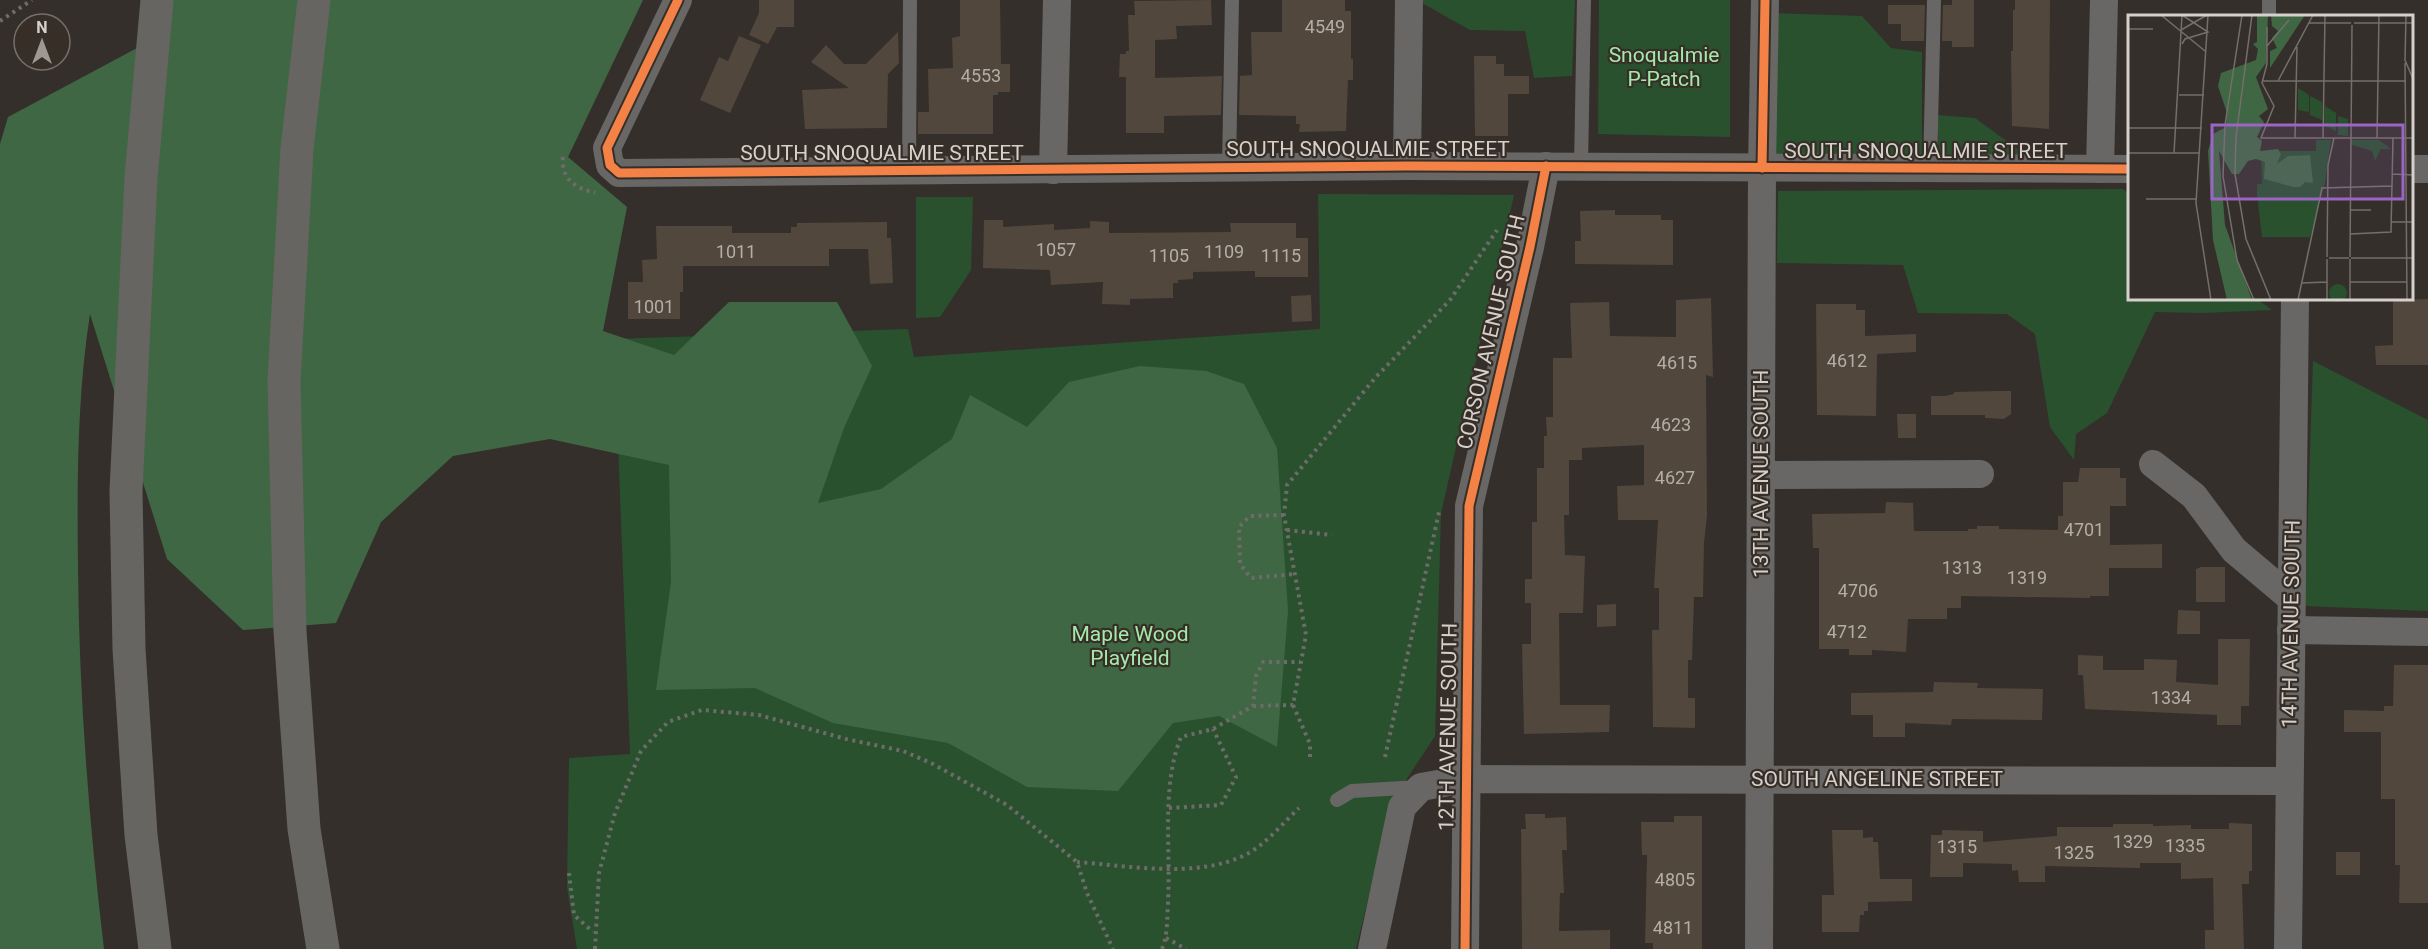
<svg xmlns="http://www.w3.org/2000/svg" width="2428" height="949" viewBox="0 0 2428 949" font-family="Roboto,sans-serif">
	<rect width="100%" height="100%" fill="#342f2a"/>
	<g fill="#2a512e">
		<path d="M1422 0H1575L1572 76 1534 78 1525 31 1470 30 1422 3Z"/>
		<path d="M1599 0H1730V137L1598 134Z"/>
		<path d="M1771 13 1862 16 1891 48 1922 52V157L1772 153Z"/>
		<path d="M1937 115 1975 118 2027 156 1939 155Z"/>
		<path d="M2123 189 2129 194 2130 298 2257 299 2272 310 2202 313 2155 312 2107 413 2076 434 2074 460 2050 427 2035 334 2007 314 1918 313 1903 265 1777 263 1778 191Z"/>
		<path d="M1318 194 1514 195 1441 513 1435 736 1391 803 1356 949H577L567 887 569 758 630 754 614 339 908 329 914 357 1320 329Z"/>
		<path d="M916 197H973L971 270 940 317 916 318Z"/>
		<path d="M2313 361 2428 420V611L2305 606Z"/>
	</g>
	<path fill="#406743" d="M171 0H643L568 157 627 207 603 331 674 355 729 302H837L872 366 844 428 818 503 881 489 952 439 970 395 1027 427 1069 382 1140 366 1206 371 1244 384 1277 448 1288 611 1277 747 1219 716 1173 723 1118 791 1027 787 948 743 833 723 755 688 656 690 671 582 669 465 550 439 453 456 381 522 336 623 243 630 167 559 90 314C77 398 77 483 78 568 79 696 89 822 104 949H0V144L8 117 167 32Z"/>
	<g fill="#51473c">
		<path d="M759 0H794V27H777L768 44 749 35 759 13Z"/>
		<path d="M960 0H1000L1001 64H1010V92H998V95H993V134H918V112H929L928 69 953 68 952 38 960 36Z"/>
		<path d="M1211 0 1212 25 1176 26 1177 39 1155 40V78L1222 76 1221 115 1164 116V133H1126V77H1119L1120 54H1126V51H1129L1128 15H1135L1134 1Z"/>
		<path d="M1282 0H1345V11H1351V59H1353V80H1348L1346 131 1299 132 1300 124H1296V116L1239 115 1240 76 1252 75 1251 32H1282Z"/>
		<path d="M1952 0H1974V47H1952V41H1942L1943 5H1952Z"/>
		<path d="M2015 0H2050L2049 129 2012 126 2011 51H2013V10H2015Z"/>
		<path d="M1888 5H1925L1924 41H1901V24H1888Z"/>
		<path d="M898 32 899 63 888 74 887 128 805 129 802 90 849 88 811 62 826 45 844 64H866Z"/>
		<path d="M739 36 761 45 730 113 700 100 719 57 728 61Z"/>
		<path d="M1474 56H1496V64H1504V76H1529V94H1508V136H1475Z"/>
		<path d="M1615 210V215H1661V220H1673V265L1575 264V241H1581L1580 211Z"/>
		<path d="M984 220H1003V227L1054 224V230L1090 228V221L1109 222V233L1231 232 1230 223H1296V238H1308V277H1255V271L1193 272V279L1178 280V283H1173V298L1130 299V305L1102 304 1103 282 1051 285 1050 270 983 268Z"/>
		<path d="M887 222V238H891L893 283 870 284 868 249H829V266H683V292H680V319H628V282H643L642 260 657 259 656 226H732V233H791V227H797V223Z"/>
		<path d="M1311 295 1312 321 1292 322 1291 296Z"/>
		<path d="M1711 298 1713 377 1706 375 1707 515 1704 543 1703 597H1694L1692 660H1688V698H1695V728L1653 727 1652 630H1659V588H1654L1658 520H1618L1617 486 1644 485V445L1582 448V460H1569V515H1564L1565 555 1585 556 1583 613H1559L1560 705H1610L1609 732 1524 734 1522 644H1531V603H1525V579H1532V522H1537V468H1544V436H1547L1546 417H1553V358H1572L1570 303 1609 302 1610 336 1676 337V300Z"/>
		<path d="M2428 299V365H2376L2375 346 2393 345V300Z"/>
		<path d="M1816 304H1856V310H1865V336L1916 334V352L1877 354 1876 416 1817 415Z"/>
		<path d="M1998 391H2011V414L2004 419 1985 418V415H1931V396H1945L1954 394V392Z"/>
		<path d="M1897 414H1916V438H1898Z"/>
		<path d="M2080 468H2120V478H2126V506H2110V545L2162 544V568H2109V596H2090V598L1961 596V608H1947V619H1908L1906 652 1872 650V655H1849V649H1819V548H1813L1812 514 1885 513 1886 502 1913 503 1914 531H1968V529H1977V526H1999V529L2058 530V516H2063V482H2078Z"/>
		<path d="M2201 567H2225V602H2196V569Z"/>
		<path d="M1616 604V626L1597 627V605Z"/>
		<path d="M2178 610 2200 611V634H2177Z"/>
		<path d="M2218 639H2250L2249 706H2241V725H2217V715L2085 709 2083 675H2078V655L2103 656V670H2144V659L2177 660 2176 682 2218 685Z"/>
		<path d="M2394 665H2428V903H2399L2400 865H2395V799H2381V732H2344V710L2384 711V706H2393Z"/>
		<path d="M1934 682 1978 683 1977 688 2043 689 2042 720 1952 719 1951 725 1905 723V737H1873V715H1851V693L1933 692Z"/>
		<path d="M1525 814H1545V818L1566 817 1567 850H1562L1564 893H1560L1559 931 1610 930V949H1522L1521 829H1526Z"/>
		<path d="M1674 816H1702V949H1653V943H1645L1647 855H1642L1641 822H1674Z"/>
		<path d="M2229 823 2252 824V871H2249V884H2242L2244 949H2205V930H2214L2213 878 2181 879V863H2140V868L2045 866V882H2019L2018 870 2012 871V864L1963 863V877H1930L1931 835H1942V830L1983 831V842L2057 836V827H2113V824H2153V826L2191 825V829H2229Z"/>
		<path d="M1832 830H1863V838L1873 837V842H1878L1880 879H1912V901L1868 902V911H1864V915H1860L1859 932H1822V895H1834Z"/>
		<rect x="2336" y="852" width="24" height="23"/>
	</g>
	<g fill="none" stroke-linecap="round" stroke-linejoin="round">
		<g stroke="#6d6c6a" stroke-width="4" stroke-dasharray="3 4.5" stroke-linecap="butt">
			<path d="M0 21 32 0"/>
			<path d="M563 157C561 179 575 188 595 193"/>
			<path d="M1284 515 1250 516 1239 527 1240 564 1251 578 1295 574"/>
			<path d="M1287 530 1332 535"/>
			<path d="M1253 706 1293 705"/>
			<path d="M1310 757V744L1293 705 1306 635 1284 515 1287 485 1375 378 1450 300 1497 230"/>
			<path d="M1385 757 1439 512"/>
			<path d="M1169 808 1221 805 1236 777 1213 729"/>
			<path d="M1077 862C1129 866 1199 879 1247 854 1266 844 1283 823 1299 808"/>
			<path d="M569 873 574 915 593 932"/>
			<path d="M1166 938 1186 949"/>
			<path d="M595 949 599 873 615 813 641 751 668 722 702 710 759 715 846 739 903 751 931 763 1007 805 1077 862 1087 893 1113 949"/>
			<path d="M1162 949C1168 934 1167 919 1168 903 1171 851 1161 785 1181 737L1213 729 1253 706 1256 676 1263 662H1300"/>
		</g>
		<g stroke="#686765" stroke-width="14">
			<path d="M2269 16V0"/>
			<path d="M1229 167 1232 0"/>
			<path d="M1581 167 1584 0"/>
			<path d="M1930 168 1934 0"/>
			<path d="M909 171 910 0"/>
			<path d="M1337 800 1352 791 1419 787"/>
		</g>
		<g stroke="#686765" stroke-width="28">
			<path d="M678 0 607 148 610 165 619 173 1407 166 2130 169"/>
			<path d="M1407 166 1409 0"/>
			<path d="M2100 169 2104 0"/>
			<path d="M2412 169H2428"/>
			<path d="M1053 170 1057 0"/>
			<path d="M2153 464 2194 496 2234 550 2291 598"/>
			<path d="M1761 475 1980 474"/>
			<path d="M2291 630 2428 632"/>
			<path d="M1372 949 1402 807 1421 787 1466 779 2289 781"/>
			<path d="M1465 949 1469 506 1530 247 1546 166"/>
			<path d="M1759 949 1762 168 1765 0"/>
			<path d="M2288 949 2295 298"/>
		</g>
		<g stroke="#676561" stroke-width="33">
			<path d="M314 0 297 149 284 381 290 631 304 829 323 949"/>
			<path d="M155 949 141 835 129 649 126 491 141 178 157 0"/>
		</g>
		<defs>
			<g id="cycleway">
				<path d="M678 0 607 148 610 165 619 173 1407 166 2130 169"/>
				<path d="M1762 168 1765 0"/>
				<path d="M1465 949 1469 506 1530 247 1546 166"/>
			</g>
		</defs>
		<use href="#cycleway" stroke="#372f27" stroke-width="13"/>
		<use href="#cycleway" stroke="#f48246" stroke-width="9"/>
	</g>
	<g text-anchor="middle" stroke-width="4.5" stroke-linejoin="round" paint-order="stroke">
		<g font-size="18" fill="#b4aea7">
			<text x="1325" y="33">4549</text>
			<text x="981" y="82">4553</text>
			<text x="1056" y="256">1057</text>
			<text x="736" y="258">1011</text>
			<text x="1224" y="258">1109</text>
			<text x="1169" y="262">1105</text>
			<text x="1281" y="262">1115</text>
			<text x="654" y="313">1001</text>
			<text x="1847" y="367">4612</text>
			<text x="1677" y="369">4615</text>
			<text x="1671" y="431">4623</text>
			<text x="1675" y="484">4627</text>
			<text x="2084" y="536">4701</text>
			<text x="1962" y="574">1313</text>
			<text x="2027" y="584">1319</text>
			<text x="1858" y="597">4706</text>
			<text x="1847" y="638">4712</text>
			<text x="2171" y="704">1334</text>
			<text x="2133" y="848">1329</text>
			<text x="2185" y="852">1335</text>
			<text x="1957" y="853">1315</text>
			<text x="2074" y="859">1325</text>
			<text x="1675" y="886">4805</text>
			<text x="1673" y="934">4811</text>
		</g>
		<g font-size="21" fill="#a3eaaa" stroke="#372f27">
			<text x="1664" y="62">Snoqualmie<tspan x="1664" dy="24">P-Patch</tspan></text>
			<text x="1130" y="641">Maple Wood<tspan x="1130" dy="24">Playfield</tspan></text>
		</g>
		<g font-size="21" fill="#d5d0cb" stroke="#372f27">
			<text x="1368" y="156">SOUTH SNOQUALMIE STREET</text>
			<text x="1926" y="158">SOUTH SNOQUALMIE STREET</text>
			<text x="882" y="160">SOUTH SNOQUALMIE STREET</text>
			<text transform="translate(1491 332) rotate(-77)" y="7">CORSON AVENUE SOUTH</text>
			<text transform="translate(1761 474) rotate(-90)" y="7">13TH AVENUE SOUTH</text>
			<text transform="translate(2291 624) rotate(-89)" y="7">14TH AVENUE SOUTH</text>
			<text transform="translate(1448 727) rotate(-89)" y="7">12TH AVENUE SOUTH</text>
			<text x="1877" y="786">SOUTH ANGELINE STREET</text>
		</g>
	</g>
	<g transform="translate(2128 15)">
		<rect width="285" height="285" fill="#342f2a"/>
		<path d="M170 73 181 80V97L170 95ZM182 81 194 87V105L182 100ZM197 91 208 98V116L196 110ZM210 101 220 104V121L210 120ZM188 125H203L197 168 182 222H134L129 179V169H134L133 136H188ZM224 125H251L263 134H253L247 146 244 136 224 130ZM201 278a9 9 0 1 1 18 0a9 9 0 1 1-18 0Z" fill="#2a512e"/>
		<path d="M129 0H140L138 48 128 62 140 94 131 101 136 107 129 122 134 126 132 136 150 134 153 139 149 149 160 141 182 140 185 168 177 167 172 172H165L136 164 137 147 128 144 120 146 111 159H104L91 136 97 210 124 285H99L85 225 80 136 85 119 98 112 99 98 90 71 93 58 128 45 130 34 125 29 129 27ZM143 0H177L142 53V36L149 33 144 23 150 16 144 11Z" fill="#406743"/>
		<path fill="none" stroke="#746f6a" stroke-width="1.5" d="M33 0 77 36M54 0 80 17 57 24 54 29M80 0 68 188 83 285M114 0 97 110 95 161 109 245 126 285M124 0 108 122 107 159 118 224 143 285M278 0 277 45 285 64M181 8H223M226 8H285M139 12V49L134 68 146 91 133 123H285M0 14H25M53 15 79 0M139 31 161 5M277 48 279 285M135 66H278M150 66 185 0M51 80H76M0 113H74M167 123 169 32M195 123 197 0M249 123 251 0M0 138H71M46 138 54 0M264 159 285 160M18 184H68M222 195H243M264 207H285M222 219 263 217 265 123M199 242 200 150 206 123M222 242 224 10M201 243H221M223 243H285M222 244V285M222 267H279M174 268 199 267M170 285 194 173 264 171M199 285V244"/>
		<path fill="#9a65c3" fill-opacity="0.15" stroke="#9a65c3" stroke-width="3" d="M84 110H275V184H84Z"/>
		<rect width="285" height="285" fill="none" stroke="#d5d0cb" stroke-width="3"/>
	</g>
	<g transform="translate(42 42)"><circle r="28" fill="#372f27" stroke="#766f69" stroke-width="1.5"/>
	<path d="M0-4.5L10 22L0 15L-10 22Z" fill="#9d9893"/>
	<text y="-9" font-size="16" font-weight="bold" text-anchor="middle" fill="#d5d0cb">N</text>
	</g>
</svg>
